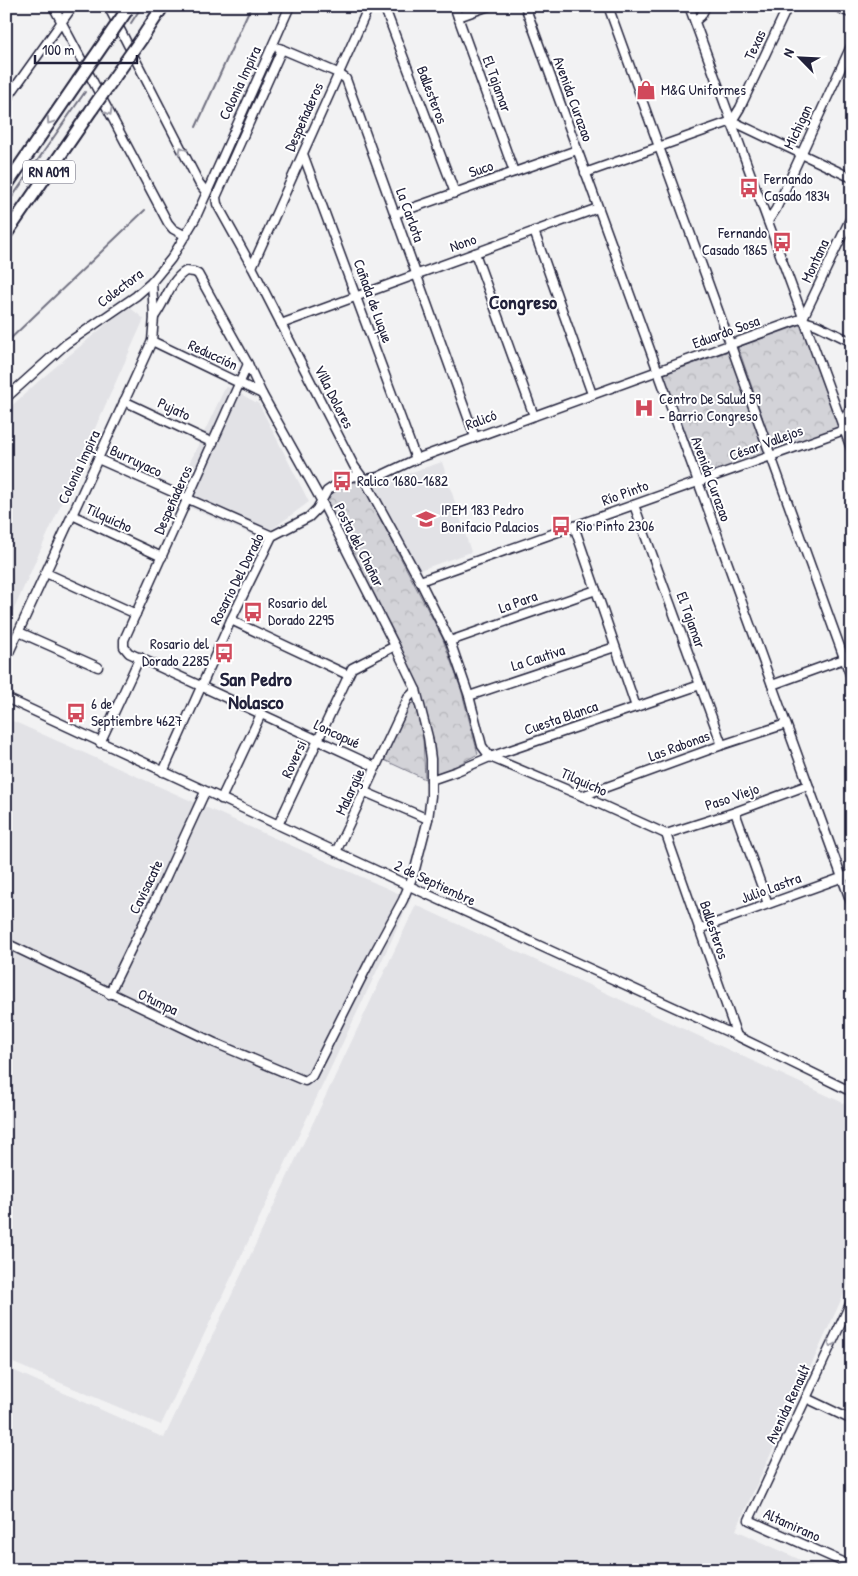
<svg xmlns="http://www.w3.org/2000/svg" width="858" height="1576" viewBox="0 0 858 1576" font-family="'Patrick Hand',sans-serif">
	<defs>
		<pattern id="forest-crowns" width="20" height="18" patternUnits="userSpaceOnUse" patternTransform="scale(1.25)"><rect width="20" height="18" fill="#d3d3d8"/><path d="M2 6a3 3 0 1 1 6 0M12 15a3 3 0 1 1 6 0" fill="none" stroke="#b5b5ba"/></pattern>
	</defs>
	<rect width="100%" height="100%" fill="#f2f2f3"/>
	<filter id="ink" filterUnits="userSpaceOnUse"><feTurbulence type="fractalNoise" baseFrequency=".02" numOctaves="2"/><feDisplacementMap in="SourceGraphic" scale="10" xChannelSelector="R" yChannelSelector="G"/><feConvolveMatrix kernelMatrix="1 2 1 2 8 2 1 2 1" color-interpolation-filters="sRGB"/></filter>
	<g filter="url(#ink)">
		<g fill="#e2e2e6">
			<path d="M128 306 144 319 6 627V411L40 380Z"/>
			<path d="M226 386 259 404 309 502 260 538 172 500Z"/>
			<path d="M442 462 471 552 420 570 373 485Z"/>
			<path d="M6 718 411 899 161 1425 6 1360Z"/>
			<path d="M416 905 852 1107V1276L736 1530 822 1570H6V1367L164 1438Z"/>
		</g>
		<g fill="url(#forest-crowns)" stroke="#7a7a8a">
			<path d="M803 324 839 428 774 451 738 347Z"/>
			<path d="M729 351 765 454 699 478 662 375Z"/>
			<path d="M350 481 362 484 442 637 461 689 478 754 454 767 435 774 431 736 377 604 361 568 323 499 336 488Z"/>
			<path d="M410 703 415 704 423 738 425 779 382 759Z"/>
		</g>
		<g fill="none" stroke-linecap="round" stroke-linejoin="round">
			<g stroke="#727282" stroke-width="2">
				<path d="M131 23 142 6"/>
				<path d="M196 127 251 6"/>
				<path d="M6 206 85 92"/>
				<path d="M6 343 145 210"/>
			</g>
			<defs>
				<g id="minor">
					<path d="M53 6 168 223 173 229 186 236"/>
					<path d="M108 6 199 183 206 192"/>
					<path d="M384 6 455 193"/>
					<path d="M454 6 514 172"/>
					<path d="M525 6 852 905"/>
					<path d="M608 6 852 680"/>
					<path d="M689 6 852 451"/>
					<path d="M835 6 852 14"/>
					<path d="M458 17 489 6"/>
					<path d="M695 21 701 16 706 6"/>
					<path d="M279 48 338 73 346 79 475 437"/>
					<path d="M282 49 216 197 217 204 252 267 354 466 367 484 420 581 450 641 469 696 482 746 490 757"/>
					<path d="M6 100 73 6"/>
					<path d="M732 121 852 178"/>
					<path d="M732 121 740 108 788 6"/>
					<path d="M303 154 416 459"/>
					<path d="M585 173 732 121"/>
					<path d="M395 214 577 150"/>
					<path d="M768 221 776 209 852 44"/>
					<path d="M534 231 592 394"/>
					<path d="M475 253 534 416"/>
					<path d="M252 267 369 6"/>
					<path d="M803 318 852 215"/>
					<path d="M804 321 817 325 852 342"/>
					<path d="M281 324 598 208"/>
					<path d="M152 341 262 394"/>
					<path d="M248 364 124 640V647L129 653 376 767"/>
					<path d="M6 398 66 344 136 296 152 282 171 259 195 219 290 6"/>
					<path d="M124 401 213 443"/>
					<path d="M842 423 852 406"/>
					<path d="M98 459 272 536"/>
					<path d="M634 505 722 745"/>
					<path d="M72 515 162 557"/>
					<path d="M574 526 636 707"/>
					<path d="M46 573 136 614"/>
					<path d="M420 581 844 430"/>
					<path d="M231 620 348 675"/>
					<path d="M19 632 98 667"/>
					<path d="M450 641 596 590"/>
					<path d="M6 659 152 341 154 317 152 282"/>
					<path d="M772 685 852 656"/>
					<path d="M469 696 615 647"/>
					<path d="M6 698 431 896 737 1036 852 1092"/>
					<path d="M100 743 140 657"/>
					<path d="M490 757 582 796 666 834"/>
					<path d="M163 772 231 620 272 536 309 517 317 509 327 491 346 478 356 476 367 479 378 477 416 459 803 318"/>
					<path d="M431 780 457 771 490 757 700 685"/>
					<path d="M365 792 428 819"/>
					<path d="M582 796 722 745 786 724"/>
					<path d="M221 799 261 714"/>
					<path d="M735 812 768 904"/>
					<path d="M278 825 352 668 395 646"/>
					<path d="M666 834 737 1036"/>
					<path d="M666 834 735 812 808 785"/>
					<path d="M336 852 408 698 416 690"/>
					<path d="M699 929 852 874"/>
					<path d="M6 943 215 1043 305 1081 312 1076 371 959 403 900 414 873 428 819 431 796V759L428 737 416 690 395 646 321 500 262 394 248 364 198 274 194 272 186 271C170 280 165 303 154 317"/>
					<path d="M109 994 165 879 205 792"/>
					<path d="M852 1300 749 1520 852 1566"/>
					<path d="M806 1398 852 1420"/>
				</g>
				<g id="highway">
					<path d="M142 38 163 6"/>
					<path d="M6 186 78 81"/>
					<path d="M6 234 92 109"/>
				</g>
			</defs>
			<use href="#minor" stroke="#22223b" stroke-width="11"/>
			<use href="#highway" stroke="#22223b" stroke-width="15"/>
			<use href="#minor" stroke="#fff" stroke-width="8"/>
			<use href="#highway" stroke="#fff" stroke-width="11"/>
			<defs>
				<g id="highway-bridge">
					<path d="M78 81 127 10"/>
					<path d="M92 109 142 38"/>
				</g>
			</defs>
			<use href="#highway-bridge" stroke="#22223b" stroke-width="15" stroke-linecap="butt"/>
			<use href="#highway-bridge" stroke="#fff" stroke-width="11"/>
		</g>
		<defs><path id="oneway-chevron" d="M-2-3.5L2.5 0L-2 3.5" fill="none" stroke-width="1.6" stroke-linecap="round" stroke-linejoin="round" transform="scale(1.25)"/></defs>
		<g stroke="#9c9ca7">
			<use href="#oneway-chevron" transform="translate(109 112) rotate(62)"/>
			<use href="#oneway-chevron" transform="translate(50 121) rotate(124)"/>
			<use href="#oneway-chevron" transform="translate(182 150) rotate(-117)"/>
			<use href="#oneway-chevron" transform="translate(831 1344) rotate(115)"/>
		</g>
	</g>
	<defs>
		<symbol id="shop-bare" viewBox="-9 -9 18 18"><path d="M-5-2.5h2.3a2.7 3.5 0 0 1 5.4 0H5L5.5 6h-11ZM-1.5-2.5h3a1.5 2.3 0 0 0-3 0Z" fill="#d1495b" stroke="#fff" stroke-width="2.5" paint-order="stroke"/></symbol>
		<symbol id="bus-bare" viewBox="-9 -9 18 18"><path d="M-5-6H5V4H4V6H2V4H-2V6H-4V4H-5ZM-3.5-4V0h7V-4ZM-3.5 1.2v1.5H-2V1.2ZM2 1.2v1.5H3.5V1.2Z" fill="#d1495b" stroke="#fff" stroke-width="2.5" paint-order="stroke"/></symbol>
		<symbol id="hospital-bare" viewBox="-9 -9 18 18"><path d="M-5-5h3v3.5h4V-5h3V5h-3V1.5h-4V5h-3Z" fill="#d1495b" stroke="#fff" stroke-width="2.5" paint-order="stroke"/></symbol>
		<symbol id="school-bare" viewBox="-9 -9 18 18"><path d="M0-5L7-2L0 1L-7-2ZM-4 1L0 2.5L4 1V4Q0 6-4 4Z" fill="#d1495b" stroke="#fff" stroke-width="2.5" paint-order="stroke"/></symbol>
	</defs>
	<g fill-rule="evenodd">
		<use href="#shop-bare" x="632" y="76" width="28" height="28"/>
		<use href="#bus-bare" x="735" y="174" width="28" height="28"/>
		<use href="#bus-bare" x="768" y="228" width="28" height="28"/>
		<use href="#hospital-bare" x="630" y="394" width="28" height="28"/>
		<use href="#bus-bare" x="328" y="467" width="28" height="28"/>
		<use href="#school-bare" x="412" y="505" width="28" height="28"/>
		<use href="#bus-bare" x="547" y="512" width="28" height="28"/>
		<use href="#bus-bare" x="239" y="598" width="28" height="28"/>
		<use href="#bus-bare" x="210" y="639" width="28" height="28"/>
		<use href="#bus-bare" x="62" y="699" width="28" height="28"/>
	</g>
	<g text-anchor="middle" stroke-width="4" stroke-linejoin="round" paint-order="stroke">
		<rect fill="#fff" stroke="#646476" stroke-width="1" x="23" y="160.5" width="52" height="23" rx="4"/>
		<g font-size="14" font-weight="bold" fill="#22223b">
			<text x="49" y="177">RN A019</text>
		</g>
		<g font-size="15" fill="#22223b" stroke="#fff">
			<text transform="translate(755 45) rotate(-65)" y="5">Texas</text>
			<text transform="translate(240 83) rotate(-65)" y="5">Colonia Impira</text>
			<text transform="translate(497 84) rotate(70)" y="5">El Tajamar</text>
			<text transform="translate(432 95) rotate(69)" y="5">Ballesteros</text>
			<text transform="translate(573 99) rotate(70)" y="5">Avenida Curazao</text>
			<text transform="translate(304 117) rotate(-66)" y="5">Despeñaderos</text>
			<text transform="translate(798 127) rotate(-65)" y="5">Michigan</text>
			<text transform="translate(481 169) rotate(-19)" y="5">Suco</text>
			<text transform="translate(410 215) rotate(70)" y="5">La Carlota</text>
			<text transform="translate(463 243) rotate(-20)" y="5">Nono</text>
			<text transform="translate(815 261) rotate(-65)" y="5">Montana</text>
			<text transform="translate(120 288) rotate(-37)" y="5">Colectora</text>
			<text transform="translate(373 301) rotate(70)" y="5">Cañada de Luque</text>
			<text transform="translate(726 332) rotate(-20)" y="5">Eduardo Sosa</text>
			<text transform="translate(213 355) rotate(25)" y="5">Reducción</text>
			<text transform="translate(334 397) rotate(63)" y="5">Villa Dolores</text>
			<text transform="translate(174 409) rotate(25)" y="5">Pujato</text>
			<text transform="translate(481 420) rotate(-20)" y="5">Ralicó</text>
			<text transform="translate(766 443) rotate(-20)" y="5">César Vallejos</text>
			<text transform="translate(136 461) rotate(25)" y="5">Burruyaco</text>
			<text transform="translate(79 467) rotate(-65)" y="5">Colonia Impira</text>
			<text transform="translate(711 479) rotate(70)" y="5">Avenida Curazao</text>
			<text transform="translate(625 493) rotate(-20)" y="5">Río Pinto</text>
			<text transform="translate(173 500) rotate(-66)" y="5">Despeñaderos</text>
			<text transform="translate(109 518) rotate(25)" y="5">Tilquicho</text>
			<text transform="translate(359 545) rotate(63)" y="5">Posta del Chañar</text>
			<text transform="translate(237 579) rotate(-63)" y="5">Rosario Del Dorado</text>
			<text transform="translate(518 602) rotate(-20)" y="5">La Para</text>
			<text transform="translate(691 620) rotate(70)" y="5">El Tajamar</text>
			<text transform="translate(538 658) rotate(-18)" y="5">La Cautiva</text>
			<text transform="translate(561 718) rotate(-19)" y="5">Cuesta Blanca</text>
			<text transform="translate(337 734) rotate(25)" y="5">Loncopué</text>
			<text transform="translate(679 746) rotate(-20)" y="5">Las Rabonas</text>
			<text transform="translate(294 759) rotate(-65)" y="5">Roversi</text>
			<text transform="translate(584 782) rotate(24)" y="5">Tilquicho</text>
			<text transform="translate(350 792) rotate(-65)" y="5">Malargüe</text>
			<text transform="translate(732 797) rotate(-19)" y="5">Paso Viejo</text>
			<text transform="translate(435 883) rotate(25)" y="5">2 de Septiembre</text>
			<text transform="translate(146 887) rotate(-64)" y="5">Cavisacate</text>
			<text transform="translate(771 888) rotate(-20)" y="5">Julio Lastra</text>
			<text transform="translate(714 930) rotate(71)" y="5">Ballesteros</text>
			<text transform="translate(158 1002) rotate(25)" y="5">Otumpa</text>
			<text transform="translate(788 1404) rotate(-65)" y="5">Avenida Renault</text>
			<text transform="translate(792 1525) rotate(24)" y="5">Altamirano</text>
		</g>
		<g font-size="15" fill="#22223b" stroke="#fff" text-anchor="start">
			<text x="661" y="95">M&amp;G Uniformes</text>
			<text x="764" y="184">Fernando<tspan x="764" dy="17">Casado 1834</tspan></text>
			<text x="767" y="238" text-anchor="end">Fernando<tspan x="767" dy="17">Casado 1865</tspan></text>
			<text x="659" y="404">Centro De Salud 59<tspan x="659" dy="17">- Barrio Congreso</tspan></text>
			<text x="357" y="486">Ralico 1680-1682</text>
			<text x="441" y="515">IPEM 183 Pedro<tspan x="441" dy="17">Bonifacio Palacios</tspan></text>
			<text x="576" y="531">Rio Pinto 2306</text>
			<text x="268" y="608">Rosario del<tspan x="268" dy="17">Dorado 2295</tspan></text>
			<text x="209" y="649" text-anchor="end">Rosario del<tspan x="209" dy="17">Dorado 2285</tspan></text>
			<text x="91" y="709">6 de<tspan x="91" dy="17">Septiembre 4627</tspan></text>
		</g>
		<g font-size="20" font-weight="bold" fill="#22223b" stroke="#fff">
			<text x="523" y="309">Congreso</text>
			<text x="256" y="686">San Pedro<tspan x="256" dy="23">Nolasco</tspan></text>
		</g>
	</g>
	<rect width="858" height="1576" fill="none" stroke="#fff" stroke-width="25"/>
	<rect x="12" y="12" width="833" height="1551" fill="none" stroke="#22223b" stroke-width="2" filter="url(#ink)"/>
	<g transform="translate(800 58) rotate(294)" stroke="#ffffff" stroke-width="4" paint-order="stroke">
	<path d="M0-4L9 19L0 12L-9 19Z" fill="#22223b"/>
	<text y="-8" font-size="14" font-weight="bold" text-anchor="middle" fill="#22223b">N</text>
	</g>
	<path d="M35 55v8h102v-8" fill="none" stroke="#22223b" stroke-width="2.5"/>
	<text x="42" y="55" font-size="15" fill="#22223b" stroke="#ffffff" stroke-width="4" paint-order="stroke">100 m</text>
</svg>
